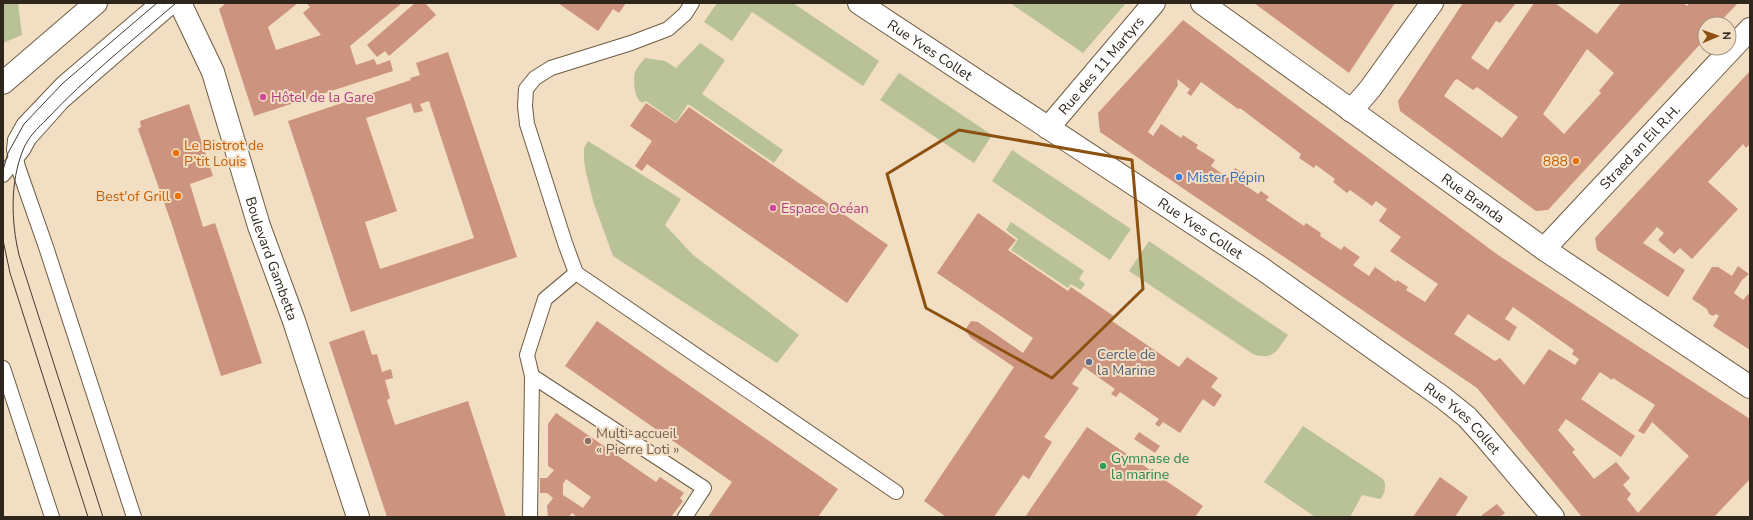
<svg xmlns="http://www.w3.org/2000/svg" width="1753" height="520" viewBox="0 0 1753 520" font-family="'Nunito Sans',sans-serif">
	<rect width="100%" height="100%" fill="#f2dec2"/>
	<g fill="#b9c197">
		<path d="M3 3H18L22 35 3 43Z"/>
		<path d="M717 3H793L879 61 863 86 752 12 732 41 704 22Z"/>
		<path d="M1010 3H1126L1083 53Z"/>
		<path d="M700 43 725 60 702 94 783 150 774 163 688 104 676 122 646 101 642 103C634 98 633 81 635 72 637 67 642 62 645 58L665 61 676 68Z"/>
		<path d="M899 73 992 135 974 163 880 100Z"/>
		<path d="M588 141 681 199 665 225 693 255 799 335 777 363 613 256 594 204 586 173 584 160V148Z"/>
		<path d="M1012 150 1131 229 1110 260 992 181Z"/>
		<path d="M1011 222 1084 271 1079 279 1085 284 1081 290 1071 284 1068 288 1011 250 1018 239 1006 230Z"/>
		<path d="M1149 241 1288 335C1277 350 1274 361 1253 354L1129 271Z"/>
		<path d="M1303 426 1383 479C1387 484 1385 495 1380 499L1362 495 1350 517H1315L1264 482Z"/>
	</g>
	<g fill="#cc937f" fill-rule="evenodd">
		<path d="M226 3H298L268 27 276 50 321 35 303 13 310 7 306 3H402L350 46 356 65 374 59 377 65 390 60 393 71 254 116 219 9Z"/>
		<path d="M415 3H425L436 15 389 56 385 51 377 57 367 45Z"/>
		<path d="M558 3H626L619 13 613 9 598 31Z"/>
		<path d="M1254 3H1395L1349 73Z"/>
		<path d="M1463 3H1516L1500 23 1496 21 1471 58 1488 70 1534 3H1555L1597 34 1621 3H1684L1687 6 1689 3H1738L1718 24H1705V39L1548 210 1536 211 1400 111 1398 101ZM1587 49 1614 73 1599 91 1601 93 1564 134 1543 114ZM1457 79 1473 90 1477 87 1518 117 1502 138 1444 96 1455 80Z"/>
		<path d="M1183 20 1498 255 1750 419V479L1714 517H1582L1477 388 1100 132 1098 113ZM1177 79 1190 89 1187 93 1191 96 1201 82 1238 109 1240 108 1301 154 1299 158 1314 168 1316 165 1335 179 1333 182 1347 193 1350 190 1372 206 1376 201 1387 209 1379 221 1401 237 1390 251 1438 284 1425 302 1406 290 1408 287 1397 280 1396 282 1375 267 1369 276 1353 265 1360 257 1344 246 1341 250 1320 236 1321 233 1306 223 1304 226 1266 200 1269 197 1261 191 1258 194 1242 183 1247 176 1235 168 1228 178 1211 166 1215 160 1196 148 1198 145 1183 135 1181 138 1161 124 1153 136 1148 132 1178 85ZM1513 307 1574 350 1572 354 1579 359 1575 365 1549 349 1524 385 1500 358 1495 361 1454 334 1468 314 1509 341 1517 327 1505 319ZM1600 372 1612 380 1613 378 1655 405 1638 431 1644 434 1652 422 1689 456 1638 513 1627 499 1631 494 1623 485 1630 478 1616 462 1594 479 1572 452 1575 450 1558 430 1566 419 1621 457 1635 436 1581 399Z"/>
		<path d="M448 52 517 257 351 312 288 121 411 80 410 78 420 75 416 63ZM429 101 474 238 380 269 365 222 397 211 366 118 411 103 414 113 423 111 420 104Z"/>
		<path d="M1750 71V144L1746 148 1743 144 1708 182 1738 209 1692 259 1680 248 1674 254 1658 240 1664 233 1657 227 1643 243 1685 270 1668 297 1597 250 1595 238Z"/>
		<path d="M646 103 676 123 689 107 888 245 847 303 647 164 642 171 635 166 652 141 630 126Z"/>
		<path d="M189 104 213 176 190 184 203 227 215 223 262 363 221 376 171 222 138 129 141 127 140 121Z"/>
		<path d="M978 213 1016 240 1008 250 1068 291 1071 287 1115 317 1112 321 1179 367 1187 357 1218 378 1211 387 1222 395 1214 407 1203 399 1180 433 1163 422 1159 427 1155 424 1159 419 1120 392 1116 397 1111 394 1115 389 1084 367 1072 384 1079 388 1044 437 1052 442 1029 479 1023 475 994 517H946L924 501 1014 367 971 338 965 330 971 321 978 322 1023 353 1033 338 937 273Z"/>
		<path d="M1738 266 1749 274 1742 280 1734 293 1743 300 1748 294 1750 295V350L1713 326 1719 316 1716 314 1713 316 1709 314 1707 309 1692 299 1712 267H1718L1732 276Z"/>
		<path d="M597 321 838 489 818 517H708L732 482 565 366Z"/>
		<path d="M364 330 372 355 377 354 382 372 391 369 393 378 385 380 390 398 387 400 395 425 468 401 506 517H387L329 342Z"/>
		<path d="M556 413 656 482 660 477 684 493 680 498 683 501 671 517H577L572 513 569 517H548L547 506 553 498 547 493H540V478H547L554 470 548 466V424ZM566 479 591 497 583 508 563 495V484Z"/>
		<path d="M1087 427 1203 506 1195 517H1025Z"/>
		<path d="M1139 432 1160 446 1155 453 1134 439Z"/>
		<path d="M1440 477 1468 497 1455 517H1413Z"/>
		<path d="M1497 504 1505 513 1500 517H1482V515Z"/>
	</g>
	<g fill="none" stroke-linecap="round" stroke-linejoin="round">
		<defs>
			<g id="lane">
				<path d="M692 3 685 14 668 29 631 43 551 68 535 78 526 89 525 106 527 124 565 243 576 273 896 492"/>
				<path d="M3 175 23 150 29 139 62 102 176 3"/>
				<path d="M3 368 52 517"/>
				<path d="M532 376 704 488 685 517"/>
				<path d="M134 517 46 247 18 167 14 150 15 140 24 124 63 83 157 3"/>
				<path d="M530 517 532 376 527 355 545 299 576 273"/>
			</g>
			<g id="street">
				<path id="s1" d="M1202 3 1544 249 1750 387"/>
				<path d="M1351 111 1370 89 1432 3"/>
				<path id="s2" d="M1048 128 1154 3"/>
				<path id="s3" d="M1544 249 1750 29"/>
			</g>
			<g id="secondary">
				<path id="s4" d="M180 3 213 72 259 226 294 321 358 517"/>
				<path id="s5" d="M859 3 1261 268 1442 397 1467 417 1485 437 1553 517"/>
				<path d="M3 83 96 3"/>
			</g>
		</defs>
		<use href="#lane" stroke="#6d5c43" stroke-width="16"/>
		<use href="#street" stroke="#6d5c43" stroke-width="24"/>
		<use href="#secondary" stroke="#6d5c43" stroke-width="24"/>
		<use href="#lane" stroke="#fff" stroke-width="14"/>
		<use href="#street" stroke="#fff" stroke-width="22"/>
		<use href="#secondary" stroke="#fff" stroke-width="22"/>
		<g stroke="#433a2e" stroke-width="1">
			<path d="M3 170 8 153 24 124 63 83 157 3"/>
			<path d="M3 240 10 273 88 517"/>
			<path d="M103 517 19 255C11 221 10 182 23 150 28 137 38 128 47 119 86 77 133 40 176 3"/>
		</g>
	</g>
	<path fill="none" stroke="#8c500f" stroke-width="3" stroke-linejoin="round" d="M959 130 1132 160 1143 289 1052 378 926 308 887 174Z"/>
	<g fill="#d1479c" stroke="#f2dec2" stroke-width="1.5">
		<circle cx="263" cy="97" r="4"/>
		<circle cx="773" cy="208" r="4"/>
	</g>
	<g fill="#e8710a" stroke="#f2dec2" stroke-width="1.5">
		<circle cx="176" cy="153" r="4"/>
		<circle cx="1576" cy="161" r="4"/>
		<circle cx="178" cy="196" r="4"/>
	</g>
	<circle fill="#3f7fe0" stroke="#f2dec2" stroke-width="1.5" cx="1179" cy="177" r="4"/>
	<circle fill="#5c6f8a" stroke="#f2dec2" stroke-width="1.5" cx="1089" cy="362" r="4"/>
	<circle fill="#8d6e63" stroke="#f2dec2" stroke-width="1.5" cx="588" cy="441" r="4"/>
	<circle fill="#2e9e5b" stroke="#f2dec2" stroke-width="1.5" cx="1103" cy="466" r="4"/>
	<g text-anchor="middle" stroke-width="4" stroke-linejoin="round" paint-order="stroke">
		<g font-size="14" fill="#2e261c" stroke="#f2dec2">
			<text dy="5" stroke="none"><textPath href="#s5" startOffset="85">Rue Yves Collet</textPath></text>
			<text dy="5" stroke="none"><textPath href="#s2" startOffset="82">Rue des 11 Martyrs</textPath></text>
			<text dy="5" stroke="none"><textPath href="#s3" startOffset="140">Straed an Eil R.H.</textPath></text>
			<text dy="5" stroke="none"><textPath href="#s1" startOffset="334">Rue Branda</textPath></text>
			<text dy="5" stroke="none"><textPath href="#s5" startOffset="409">Rue Yves Collet</textPath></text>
			<text dy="5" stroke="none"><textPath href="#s4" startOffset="272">Boulevard Gambetta</textPath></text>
			<text dy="5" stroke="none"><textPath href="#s5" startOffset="733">Rue Yves Collet</textPath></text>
		</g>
		<g font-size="14" fill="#b23c85" stroke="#f2dec2" text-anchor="start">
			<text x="271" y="102">Hôtel de la Gare</text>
			<text x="781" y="213">Espace Océan</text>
		</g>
		<g font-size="14" fill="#c56008" stroke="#f2dec2" text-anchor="end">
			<text x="184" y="150" text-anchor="start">Le Bistrot de<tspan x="184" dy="16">P’tit Louis</tspan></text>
			<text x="1568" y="166">888</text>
			<text x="170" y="201">Best'of Grill</text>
		</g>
		<g font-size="14" fill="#366cbe" stroke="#f2dec2" text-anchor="start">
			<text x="1187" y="182">Mister Pépin</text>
		</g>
		<g font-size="14" fill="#4e5e75" stroke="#f2dec2" text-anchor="start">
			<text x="1097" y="359">Cercle de<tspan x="1097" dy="16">la Marine</tspan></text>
		</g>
		<g font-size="14" fill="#785e54" stroke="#f2dec2" text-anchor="start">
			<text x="596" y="438">Multi-accueil<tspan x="596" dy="16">« Pierre Loti »</tspan></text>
		</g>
		<g font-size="14" fill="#27864d" stroke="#f2dec2" text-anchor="start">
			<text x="1111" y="463">Gymnase de<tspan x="1111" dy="16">la marine</tspan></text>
		</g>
	</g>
	<rect width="1753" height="520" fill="none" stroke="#2e261c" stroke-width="8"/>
	<g transform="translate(1717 36) rotate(88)"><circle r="19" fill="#f2dec2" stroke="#a49480"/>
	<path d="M0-3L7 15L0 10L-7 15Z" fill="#8c500f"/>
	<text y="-6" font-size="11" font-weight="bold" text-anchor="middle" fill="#2e261c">N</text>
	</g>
</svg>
